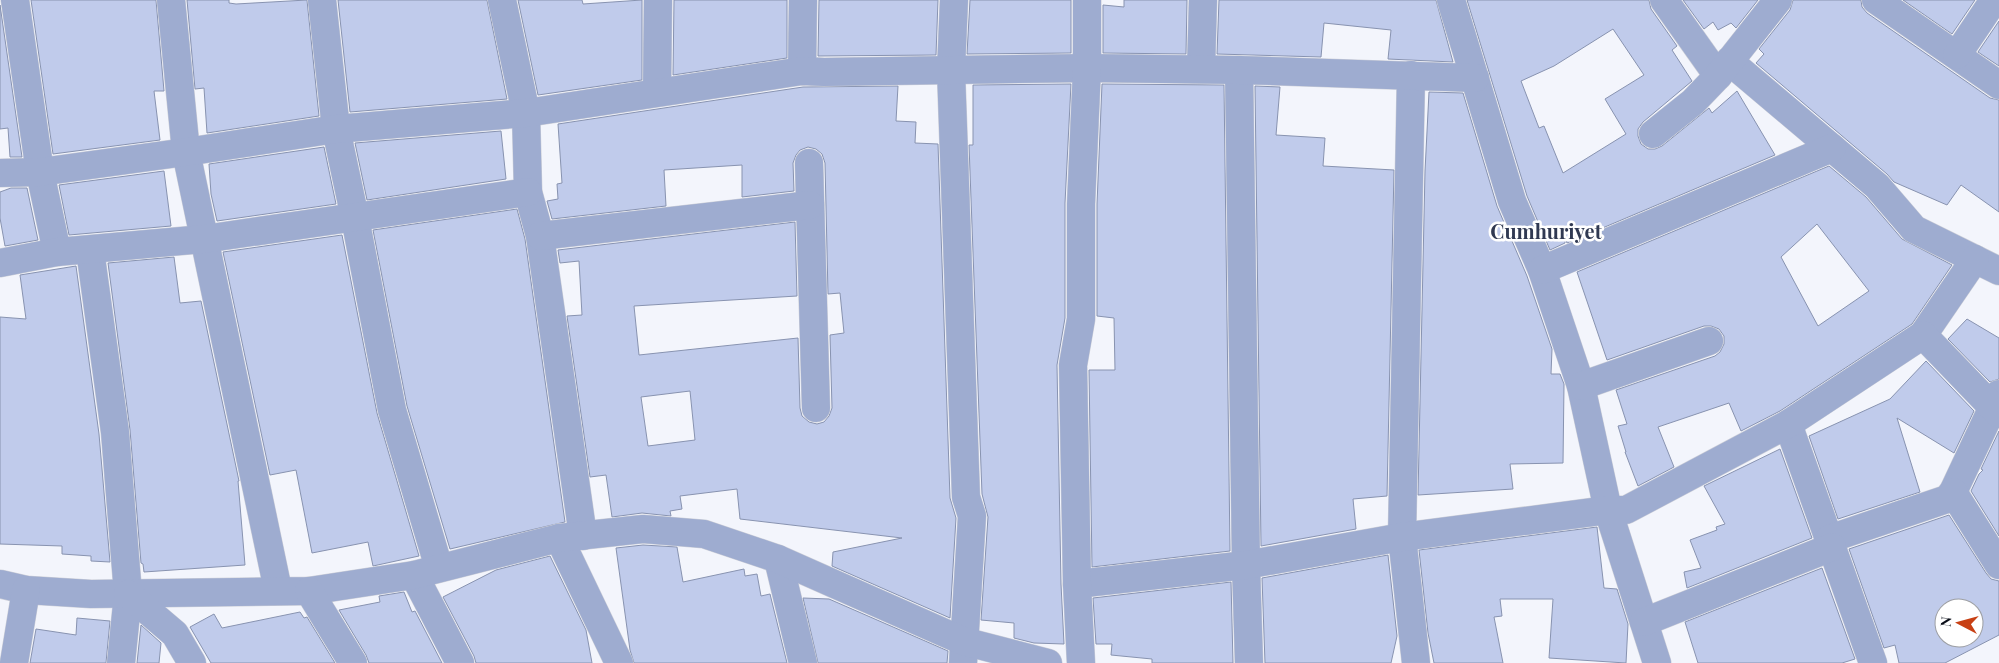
<svg xmlns="http://www.w3.org/2000/svg" width="1999" height="663" viewBox="0 0 1999 663" font-family="'Playfair Display',serif">
	<rect width="100%" height="100%" fill="#f3f5fc"/>
	<g fill="#c0cbeb" stroke="#8893b0" fill-rule="evenodd">
		<path d="M31 0H156L164 91H154L160 140 53 154Z"/>
		<path d="M187 0H229V3L236 4 307 0 319 116 207 133 204 88 195 89Z"/>
		<path d="M338 0H487L507 99 350 112Z"/>
		<path d="M518 0H582L583 4 642 0V80L538 95Z"/>
		<path d="M674 0H787V58L673 75Z"/>
		<path d="M819 0H938L936 55 818 56Z"/>
		<path d="M970 0H1071V53L967 54Z"/>
		<path d="M1124 0H1187L1186 54 1103 53V5L1124 7Z"/>
		<path d="M1219 0H1436L1453 62 1388 59 1391 30 1324 23 1321 57 1217 54Z"/>
		<path d="M1467 0H1649L1651 9 1677 46 1672 50 1692 81 1643 122 1638 129V136L1641 144 1648 149H1655L1662 146 1709 108 1712 113 1737 91 1775 155 1567 243 1565 238V243L1550 250 1527 196ZM1613 29 1644 75 1605 99 1626 134 1563 173 1544 126 1539 128 1521 81 1554 66Z"/>
		<path d="M1683 0H1758L1736 28 1731 23 1718 30 1713 22 1704 29Z"/>
		<path d="M1793 0H1861L1862 7 1867 13 1990 98 1999 100V212L1961 185 1947 205 1894 182 1887 174 1756 63 1764 54 1759 49 1790 10Z"/>
		<path d="M1903 0H1975L1952 34Z"/>
		<path d="M0 5 22 157H10L8 128 0 129Z"/>
		<path d="M1999 21V66L1978 52Z"/>
		<path d="M1071 84 1065 203V318L1057 365 1061 584 1064 644 1034 643 1014 638V623L981 620 988 517 982 494 969 145H973V85Z"/>
		<path d="M1102 84 1224 85 1230 551 1092 567 1089 370H1115L1114 318 1097 316V204Z"/>
		<path d="M898 86 896 121 916 122 915 143 938 144 950 498 956 518 950 618 832 566 833 552 902 538 740 519 737 489 680 496 682 509 670 511 671 516 642 513 612 517 606 475 590 477 567 316 582 315 579 261 560 263 558 250 795 222 797 296 634 306 639 355 798 338 800 408 802 416 809 422 817 424 824 422 829 416 832 408 830 335 844 333 840 293 828 294 825 163 822 154 816 149 808 147 800 150 796 155 793 163 794 191 742 197V165L664 170 666 206 552 219 547 201 558 199 557 184 562 183 558 124 803 87ZM690 391 695 440 648 446 641 397Z"/>
		<path d="M1255 86 1280 87 1276 135 1325 138 1323 166 1394 170 1387 496 1353 499 1356 529 1261 546Z"/>
		<path d="M1429 92 1463 93 1497 206 1527 276 1552 349 1551 374H1560L1564 384 1563 463 1510 464 1513 489 1418 495 1425 171Z"/>
		<path d="M501 131 506 179 367 200 355 143Z"/>
		<path d="M324 147 336 204 217 221 211 194 209 164Z"/>
		<path d="M1829 166 1866 197 1902 239 1952 265 1912 324 1780 411 1741 431 1729 403 1658 427 1674 467 1638 486 1625 452H1626L1618 426 1627 424 1616 390 1715 356 1720 352 1724 344V336L1719 329 1711 326H1704L1607 360 1577 272ZM1817 224 1869 291 1818 326 1781 257Z"/>
		<path d="M164 171 171 226 69 235 59 185Z"/>
		<path d="M11 188H27L38 240 5 246 0 218V192Z"/>
		<path d="M517 209 525 239 565 522 450 549 407 406 373 230Z"/>
		<path d="M342 235 377 413 419 556 373 566 368 542 312 553 296 470 270 475 223 252Z"/>
		<path d="M174 257 180 303 201 301 239 481H238L245 565 144 572 143 564 141 563 130 430 108 263Z"/>
		<path d="M76 266 99 434 110 562 91 561V556L62 554V546L0 544V317L26 319 20 275Z"/>
		<path d="M1967 319 1999 338V379L1990 382 1948 339Z"/>
		<path d="M1926 361 1974 411 1954 453 1897 418 1920 492 1838 519 1809 436 1890 399Z"/>
		<path d="M1999 431V536L1971 491 1979 474 1983 470 1981 469Z"/>
		<path d="M1780 449 1812 538 1687 588 1684 572 1701 568 1690 540 1717 530 1716 527 1725 524 1704 486Z"/>
		<path d="M1949 515 1986 573 1991 579 1999 581V635L1945 663H1899L1895 645 1884 648 1849 549ZM1944 608H1974V638H1944Z"/>
		<path d="M1597 527 1604 588 1617 589 1628 624 1626 663 1549 658 1553 599H1500L1502 616 1494 617 1503 663H1434L1428 633 1419 550Z"/>
		<path d="M643 545 677 547 683 582 744 569 745 576 757 574 761 596 770 594 787 663H634L630 650 616 548Z"/>
		<path d="M1388 555 1397 636 1391 663H1265L1262 578Z"/>
		<path d="M550 556 586 630 592 663H476L474 656 443 597 496 570Z"/>
		<path d="M1822 568 1855 659 1842 663H1698L1685 622Z"/>
		<path d="M1231 582 1233 663H1152V659L1111 655 1112 644H1096L1093 598Z"/>
		<path d="M404 592 412 612 415 611 442 663H369L366 655 339 610 380 602 379 596Z"/>
		<path d="M803 598 829 599 948 651 947 663H818Z"/>
		<path d="M300 612 304 618 307 617 335 663H211L190 627 214 614 222 628Z"/>
		<path d="M77 618 110 621 106 663H30L36 629 76 635Z"/>
		<path d="M141 625 161 643 159 663H137Z"/>
	</g>
	<g fill="none" stroke-linecap="round" stroke-linejoin="round">
		<defs>
			<g id="minor">
				<path d="M15 0 40 172 57 252"/>
				<path d="M171 0 186 152 278 590"/>
				<path d="M322 0 336 129 355 218 392 410 439 568"/>
				<path d="M502 0 526 113 528 192 540 236 583 536"/>
				<path d="M954 0 951 70 966 497 972 516 963 663"/>
				<path d="M1451 0 1512 201 1542 270 1581 386 1608 510 1657 663"/>
				<path d="M1664 0 1718 76"/>
				<path d="M1876 0 1999 85"/>
				<path d="M1957 55 1994 0"/>
				<path d="M1729 61 1877 186 1914 229 1999 271"/>
				<path d="M1201 69 1203 0"/>
				<path d="M1239 70 1246 565 1249 663"/>
				<path d="M802 71 803 0"/>
				<path d="M1411 75 1402 537 1416 663"/>
				<path d="M657 92 658 0"/>
				<path d="M1653 134 1693 102 1718 76 1778 0"/>
				<path d="M809 163 816 408"/>
				<path d="M0 173 40 172 186 152 336 129 526 113 802 71 824 72 1087 68 1239 70 1475 78"/>
				<path d="M540 236 810 205"/>
				<path d="M90 250 115 432 128 594 121 663"/>
				<path d="M0 263 57 252 204 239 528 192"/>
				<path d="M1542 270 1832 148"/>
				<path d="M1923 335 1975 259"/>
				<path d="M1581 386 1709 341"/>
				<path d="M1788 424 1873 663"/>
				<path d="M1953 492 1999 394"/>
				<path d="M559 538 619 663"/>
				<path d="M1829 539 1947 499 1953 492 1999 565"/>
				<path d="M778 559 803 663"/>
				<path d="M414 575 460 663"/>
				<path d="M0 584 26 590 91 594 309 591 414 575 559 538 643 529 704 534 778 559 963 641 1048 663"/>
				<path d="M1077 584 1246 565 1402 537 1608 510H1626L1788 424 1923 335 1999 414"/>
				<path d="M309 591 353 663"/>
				<path d="M128 594 175 634 192 663"/>
				<path d="M1644 622 1832 547"/>
				<path d="M14 663 26 590"/>
				<path d="M1081 663 1077 584 1073 365 1081 319V204L1087 68V0"/>
			</g>
		</defs>
		<use href="#minor" stroke="#ced0d8" stroke-width="29"/>
		<use href="#minor" stroke="#9eacd0" stroke-width="28"/>
	</g>
	<g text-anchor="middle" stroke-width="5" stroke-linejoin="round" paint-order="stroke">
		<g font-size="20" font-weight="bold" fill="#303952" stroke="#fff">
			<text x="1546" y="239">Cumhuriyet</text>
		</g>
	</g>
	<g transform="translate(1959 623) rotate(276)"><circle r="24" fill="#ffffff" stroke="#9d9fa3"/>
	<path d="M0-4L9 19L0 12L-9 19Z" fill="#c84014"/>
	<text y="-8" font-size="14" font-weight="bold" text-anchor="middle" fill="#0a0e18">N</text>
	</g>
</svg>
